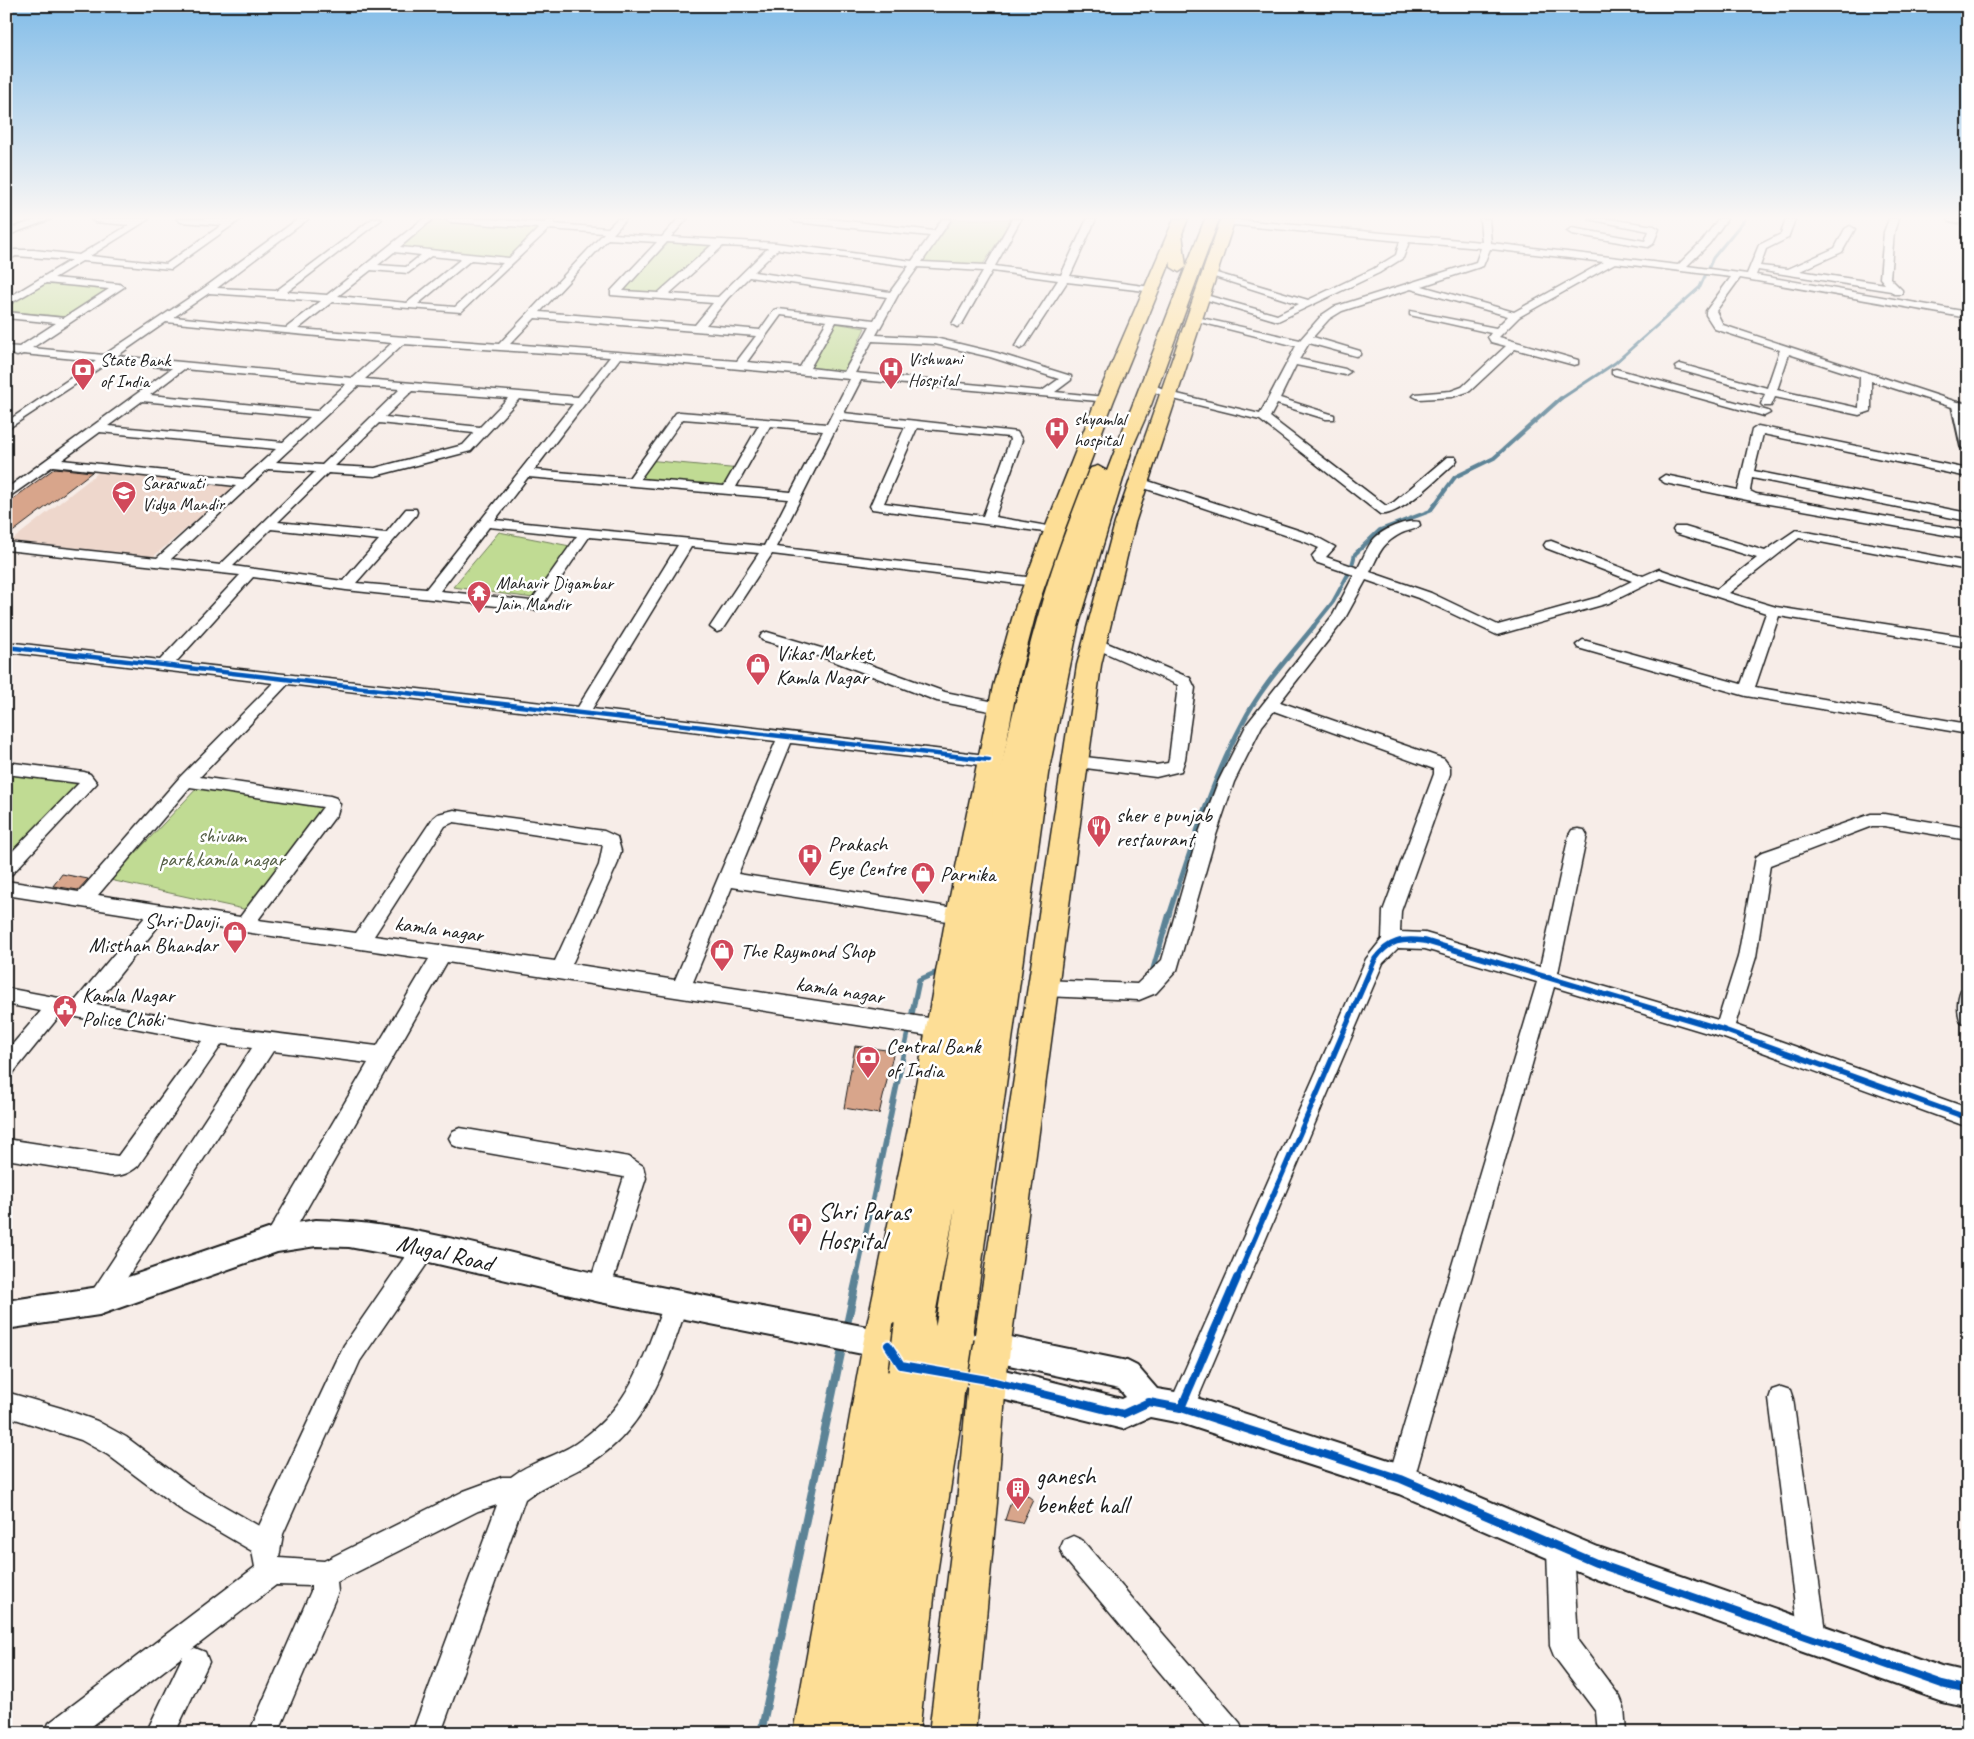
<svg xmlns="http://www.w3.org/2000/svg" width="1974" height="1739" viewBox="0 0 1974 1739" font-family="Caveat,sans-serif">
	<rect width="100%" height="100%" fill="#f7ede8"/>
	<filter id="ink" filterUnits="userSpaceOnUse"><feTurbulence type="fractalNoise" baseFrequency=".02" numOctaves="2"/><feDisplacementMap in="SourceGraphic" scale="10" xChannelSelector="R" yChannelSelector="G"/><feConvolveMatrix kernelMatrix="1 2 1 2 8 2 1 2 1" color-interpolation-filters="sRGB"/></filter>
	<g filter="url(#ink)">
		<path fill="#eed7cc" d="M99 472 235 487 154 556 11 541Z"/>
		<g fill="#c0db93" stroke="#6e7c58">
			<path d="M954 219H1012L982 266 921 262Z"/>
			<path d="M433 220 542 227 508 259 397 248Z"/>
			<path d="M669 242 711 244 656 294 623 291Z"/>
			<path d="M45 283 111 289 67 317 6 311V305Z"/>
			<path d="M834 323 865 328 844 372 809 368Z"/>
			<path d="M647 460 740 469 728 490 632 482Z"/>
			<path d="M499 532 570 546 533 598 453 587Z"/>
			<path d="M6 769 87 779 6 868Z"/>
			<path d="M200 785 328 808 248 910 110 880Z"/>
		</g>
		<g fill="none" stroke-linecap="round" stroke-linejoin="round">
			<path stroke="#5c8396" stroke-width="3" d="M1559 400 1615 363 1700 287 1713 258 1745 219"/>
			<path stroke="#5c8396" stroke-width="4" d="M1313 627 1333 602 1351 569 1355 554 1380 530 1430 511 1455 477 1494 458 1561 398"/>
			<path stroke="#5c8396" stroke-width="4.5" d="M1169 915C1190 851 1210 784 1242 724 1260 688 1289 657 1314 626"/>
			<g stroke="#5c8396" stroke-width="5.5">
				<path d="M1152 973 1169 914"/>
				<path d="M856 1279 919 980 938 972"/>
			</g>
			<g stroke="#5c8396" stroke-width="8">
				<path d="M846 1329 857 1278"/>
				<path d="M761 1733 843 1344"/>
			</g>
		</g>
		<g fill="#d8a58b" stroke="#1c1c1c">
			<path d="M55 468 92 472 6 537V504Z"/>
			<path d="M62 874 88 879 78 890 53 886Z"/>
			<path d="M855 1046 894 1051 879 1114 844 1108Z"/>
			<path d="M1016 1486 1033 1500 1022 1523 1005 1520Z"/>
		</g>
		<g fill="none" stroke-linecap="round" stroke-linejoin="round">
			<defs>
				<g id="minor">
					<path d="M38 219H51L6 236V230Z"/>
					<path d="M91 219H149L90 256 166 264 222 225 181 222 177 219H241L171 269 82 261 54 278 119 284 124 287 32 348 104 355 204 288 298 219H308L217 288 276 291 372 219H382L287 292 327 295 423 219H433L400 247 509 258 539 228 450 222 446 219H488L544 223 549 219H555L554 224 608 228 617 219H626L613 234 662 237 678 219H687L671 237 776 243 912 261 930 236 795 222 791 219H829L934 231 942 219H951L922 262 986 265 1012 219H1021L995 266 1061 275 1087 219H1096L1070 276 1151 287 1154 288V292L1067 282 1025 346 1020 349 1015 346 1058 280 992 271 962 324 957 327 952 324 983 271 918 267 898 295 876 335 935 338 997 353 1071 376V380L1055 392 1105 397 1109 398V402L861 380 844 413 1017 432 1022 440 995 517 1059 528 1061 531 1059 534 872 509 870 506 905 427 840 420 776 547 1035 578 1042 582 1040 585 1035 586 772 554 722 630 717 632 710 627 759 553 691 547 592 709 995 756 997 760 995 764 989 766 791 743 738 874 960 909 966 911 969 916 966 921 960 923 732 887 693 982 942 1020 949 1023 952 1029 949 1035 942 1038 447 962 285 1247 277 1250 269 1247 266 1239 269 1231 368 1063 273 1051 107 1309 99 1313 91 1309 87 1301 91 1293 252 1048 222 1044 138 1166C128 1174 122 1176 110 1176L6 1159V1139L118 1156 202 1041 61 1014 13 1073 6 1076V1052L41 1011 6 1004V988L75 1001 145 917 6 895V881L79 892 180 777 273 683 6 652V642L160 660 240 575 6 550V542L157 558 236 486 53 466 6 499V489L172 368 109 362 6 430V422L96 361 23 354 17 356 6 352V346L19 347 56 323 6 318V312L64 318 109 289 46 283 6 306V299L71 260 16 256 6 260V253L14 250H34L79 255 129 225 95 222ZM549 229 604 233 499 344 298 329 332 302 461 312ZM608 239 657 242 611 291V295L713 303 695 325 540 312ZM667 242 712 245 658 293 623 291ZM723 246 768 248 718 297 669 294ZM778 249 909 266 890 292 754 272ZM394 252 421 255 406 267 378 265ZM431 256 461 259 407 303 338 296 371 270 408 273ZM471 260 503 263 455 307 418 304ZM749 277 887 297 874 320 778 309 774 310 760 330 706 325 728 298ZM209 293 321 301 286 328 174 317ZM781 315 827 321 800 367 747 362ZM535 318 756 336 737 361 510 344ZM166 322 392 343 353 378 117 356ZM836 322 870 326 844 372 810 368ZM872 341 935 344 990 357 1059 379 1042 391 855 373ZM403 344 610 357 578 397 365 379ZM620 358 850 379 827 424 680 412 676 413 629 478 534 470ZM184 369 346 384 317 411 150 395ZM358 386 400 389 322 465 276 462ZM412 391 508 398 480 427 385 417ZM519 399 573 404 426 589 356 583 416 515 417 512 416 509H406L386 533 278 522 328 473 375 476 471 451ZM142 401 310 417 283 442 108 426ZM683 419 759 425 724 486 640 479ZM379 423 474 433 463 445 375 468 335 466ZM770 426 823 431 791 492 736 487ZM917 428 1009 437 1010 440 983 516 884 503ZM100 432 276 449 243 479 62 460ZM268 469 315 472 220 565 171 559ZM528 477 788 499 764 546 495 520ZM489 527 577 536 531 601 440 591ZM271 529 379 540 343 581 233 566ZM589 537 678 545 578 707 176 662 253 577 346 590 535 610 540 609ZM288 684 776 741 675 980 572 964 617 865 621 851 617 837 604 831 454 810 438 814 433 818 356 933 258 920 337 814 340 804 336 798 330 796 200 777ZM190 787 323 807 240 917 98 895ZM454 822 603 845 599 865 555 961 374 936 445 826ZM163 920 429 959 377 1046 217 1026 96 1004Z"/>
					<path d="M1227 219 1482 242 1480 219H1489L1491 243 1678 265 1703 240 1718 219H1727L1709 244 1687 266 1747 274 1759 245 1781 234 1786 219H1795L1788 238 1766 249 1760 266 1788 269 1835 248 1845 229 1850 226 1855 229 1842 252 1800 271 1885 284 1880 278 1884 232 1889 219H1898L1894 232 1890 278 1902 290V294H1894L1891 291 1758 270 1756 275 1968 312V318L1740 278 1716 311 1723 325 1963 404 1965 406 1959 409 1955 408 1871 381V411L1859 415 1775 397 1771 406H1763L1761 404 1765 394 1676 369 1675 367 1680 364 1767 388 1780 350 1715 329 1706 315V311L1731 277 1615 263 1519 317 1499 337 1578 360V364L1574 365 1515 349 1470 391 1452 397 1419 399 1413 396 1415 394 1451 391 1462 387 1506 346 1491 342 1488 337 1491 333 1410 315V311L1496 328 1508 316 1411 289 1342 311 1329 319 1313 337 1360 351V355L1356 356 1309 343 1300 358 1299 359 1345 369 1350 372 1345 375 1296 365 1280 398 1334 415V419H1326L1277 404 1270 417 1386 506 1394 502 1447 457H1455L1457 460 1455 463C1441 475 1399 518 1380 514L1260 420 1165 397 1143 386 1149 383 1173 393 1260 414 1296 346 1192 320V316L1300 340 1322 315 1334 307 1476 262 1481 248 1409 242 1403 258 1379 273 1278 321 1197 297 1202 294 1277 315 1299 304 1205 274 1213 272 1308 300 1373 269 1396 255 1400 241 1224 224V220ZM1490 249H1491L1604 262 1514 312 1422 286 1483 266ZM1789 354 1860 377 1859 408 1777 390Z"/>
					<path d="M1588 219H1609L1654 226 1659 229 1653 244 1648 247 1572 234 1567 231 1572 228 1645 241 1649 231Z"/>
					<path d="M1947 219H1968V225L1948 221Z"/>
					<path d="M1616 369 1768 411 1770 413 1764 416 1612 374V370Z"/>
					<path d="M1758 426 1968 469V477L1763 434 1754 471 1968 513V521L1752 478 1750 491 1756 494 1968 531V539L1752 501 1665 483 1659 479 1665 475 1738 490 1752 430Z"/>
					<path d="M1139 478 1313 535 1335 547 1326 557 1358 568C1363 559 1367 546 1374 539 1382 530 1406 519 1419 522L1420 525C1416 530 1409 530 1402 533 1381 544 1380 552 1370 572L1431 593 1498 625 1599 597 1632 581 1546 548 1544 545 1546 542 1551 541 1643 576 1659 569 1717 589 1757 558 1675 533 1673 530 1675 527H1685L1765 551 1796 530 1968 562V570L1799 538 1729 593 1776 607 1968 637V647L1779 616 1755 687 1968 724V734L1746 696 1578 648 1576 645 1583 640 1741 684 1766 613 1660 578 1609 603 1497 635 1421 599 1366 580 1344 620 1280 702 1444 759 1450 767V774L1401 911 1400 932 1425 933 1540 967 1569 835 1572 830 1578 829 1584 830 1587 835 1558 973 1718 1020 1738 957 1756 857 1763 852 1871 814H1884L1968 828V840L1884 826H1872L1770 865 1756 957 1735 1025 1968 1108V1127L1724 1038 1554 987 1414 1479 1410 1488 1401 1492 1392 1488 1388 1479 1537 982 1425 949 1398 948 1383 963 1190 1417 1181 1420 1172 1417 1169 1408 1172 1399 1366 959 1382 939 1383 911 1434 774V769L1274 711 1262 726 1234 782 1215 838 1177 970 1156 993 1139 1000 1044 996 1037 994 1034 988 1037 982 1044 980 1137 984 1162 960 1197 838 1218 782 1247 724 1333 615 1354 575 1315 562 1312 556 1319 548 1303 541 1135 485 1133 482Z"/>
					<path d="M767 632 838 653 945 692 1005 704 1008 708 1005 712 1000 713 937 701 828 659 762 640 760 637 762 634Z"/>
					<path d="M1095 638 1190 678 1195 688 1185 759 1181 771 1156 777 1070 766 1068 762 1070 758 1076 756 1156 765 1168 763 1169 759 1178 685 1090 646 1088 643Z"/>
					<path d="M6 762 84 772 90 774 97 783 12 874 6 876V858L79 783 6 774Z"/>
					<path d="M1968 988V1024L1961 1022C1957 1013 1957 999 1961 990Z"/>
					<path d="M460 1128 629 1157 643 1166 646 1178 608 1296 600 1300 592 1296 588 1288 624 1177 460 1148 453 1145 449 1138 453 1131Z"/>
					<path d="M425 1236 433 1239 436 1247 433 1255 360 1361 283 1534 279 1558 324 1561 464 1491 502 1477H511C530 1462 555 1457 575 1444 634 1405 643 1355 668 1295L676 1291 684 1295 688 1303C667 1364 649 1426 592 1462 570 1476 545 1483 525 1499L441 1733H412L497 1505 478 1511 337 1582 338 1592 278 1733H249L311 1591V1586L276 1585 191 1650 195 1648 205 1652 209 1662 175 1733H146L183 1656 83 1733H45L49 1723 255 1567 252 1551 180 1509 108 1455 81 1440 6 1416V1392L61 1408 97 1421 126 1437 198 1491 259 1526 344 1345 417 1239Z"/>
					<path d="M1781 1387 1790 1390 1793 1399 1827 1638 1823 1648 1813 1652 1803 1648 1799 1638 1769 1399 1772 1390Z"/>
					<path d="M1560 1535 1569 1539 1573 1548 1578 1641 1620 1697 1624 1707 1626 1733H1598L1596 1712 1554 1656 1550 1646 1547 1548 1551 1539Z"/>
					<path d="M1073 1536 1082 1540 1240 1723 1244 1733H1211L1064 1558 1060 1549 1064 1540Z"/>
				</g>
				<g id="tertiary">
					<path d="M1959 402 1968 404V451L1961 447 1952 406Z"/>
					<path d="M316 1220C411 1222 505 1253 598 1274 694 1295 791 1312 888 1331L898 1335 902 1345 898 1355 888 1359 600 1302 425 1261 349 1247 316 1246 277 1252 99 1315 6 1329V1301L99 1287 277 1226Z"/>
					<path d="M982 1331 1127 1361 1137 1366 1157 1389 1181 1393 1401 1464 1598 1547 1942 1667 1968 1673V1707L1942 1701 1596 1579 1399 1494 1181 1423 1150 1417 1123 1429 977 1393 967 1388 962 1378 967 1368 977 1363 1122 1399 1126 1397 1119 1389 982 1359 972 1355 968 1345 972 1335Z"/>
				</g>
				<g id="primary">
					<path d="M1174 219H1188L1114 400 1064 531 1038 605 1017 686 974 916 941 1124 901 1344 839 1733H793L863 1344 909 1124 946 916 993 686 1016 605 1044 531 1096 400Z"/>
					<path d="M1221 219H1235L1135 523 1101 665 1006 1380 997 1503 975 1733H929L957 1503 968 1380 1077 665 1115 523Z"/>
				</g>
				<g id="trunk">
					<path d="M1205 219H1219L1151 405 1133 446 1078 627 1048 774 972 1336 966 1349 953 1355 940 1349 934 1336 955 1207 933 1326 928 1339 915 1344 902 1339 897 1326C913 1240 932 1153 947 1066 973 913 997 759 1040 609 1053 562 1071 517 1088 472L1091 468 1098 466 1107 471 1186 267 1179 272 1171 267 1168 233 1175 229 1182 233 1186 267Z"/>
					<path d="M909 1355 922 1361 928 1378 933 1368 946 1362 959 1368 965 1381 962 1414 936 1580 919 1733H833L891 1393 890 1374 896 1361Z"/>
				</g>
			</defs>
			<use href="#minor" stroke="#1c1c1c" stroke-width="3"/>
			<use href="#tertiary" stroke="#1c1c1c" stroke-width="4"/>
			<use href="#primary" stroke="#1c1c1c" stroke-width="3"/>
			<use href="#trunk" stroke="#1c1c1c" stroke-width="3"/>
			<use href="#minor" fill="#fff" fill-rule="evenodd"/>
			<use href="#tertiary" fill="#fff" fill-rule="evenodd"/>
			<use href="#primary" fill="#fdde96" fill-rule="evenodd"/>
			<use href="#trunk" fill="#fdde96" fill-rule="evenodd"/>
			<defs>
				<g id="trunk-bridge">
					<path d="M909 1374 915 1326"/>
					<path d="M946 1381 953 1336"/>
				</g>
			</defs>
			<use href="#trunk-bridge" stroke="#1c1c1c" stroke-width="44" stroke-linecap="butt"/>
			<use href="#trunk-bridge" stroke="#fdde96" stroke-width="41"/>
			<defs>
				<path id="cycleway-far2" d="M6 647 989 760"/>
				<path id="cycleway-far1" d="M1237 1279 1375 959C1389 940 1402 938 1425 941L1724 1030 1968 1118"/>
				<g id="cycleway">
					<path d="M888 1345 901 1365 987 1380 1123 1414 1149 1402 1181 1408 1401 1479 1596 1563 1942 1684 1968 1690"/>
					<path d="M1181 1408 1237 1278"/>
				</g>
			</defs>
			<use href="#cycleway-far2" stroke="#fff" stroke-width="8"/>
			<use href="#cycleway-far1" stroke="#fff" stroke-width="9"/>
			<use href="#cycleway" stroke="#fff" stroke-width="11"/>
			<use href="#cycleway-far2" stroke="#0057b8" stroke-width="4.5"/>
			<use href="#cycleway-far1" stroke="#0057b8" stroke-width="5.5"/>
			<use href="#cycleway" stroke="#0057b8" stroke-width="8"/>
		</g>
	</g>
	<linearGradient id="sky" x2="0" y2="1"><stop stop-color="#81bce8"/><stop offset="0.47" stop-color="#fbf7f5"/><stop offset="1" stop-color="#fbf7f5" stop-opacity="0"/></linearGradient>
	<rect width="1974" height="463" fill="url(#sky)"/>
	<defs>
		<symbol id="hospital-pin" viewBox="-11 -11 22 30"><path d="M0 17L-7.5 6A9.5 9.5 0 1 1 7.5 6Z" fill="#d1495b" stroke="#fff"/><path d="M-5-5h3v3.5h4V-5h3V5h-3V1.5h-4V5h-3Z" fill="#fff"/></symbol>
		<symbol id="bank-pin" viewBox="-11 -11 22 30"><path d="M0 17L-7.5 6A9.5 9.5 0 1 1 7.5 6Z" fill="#d1495b" stroke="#fff"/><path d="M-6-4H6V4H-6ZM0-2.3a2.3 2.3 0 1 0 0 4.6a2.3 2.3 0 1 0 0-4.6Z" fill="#fff"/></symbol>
		<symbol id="school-pin" viewBox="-11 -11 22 30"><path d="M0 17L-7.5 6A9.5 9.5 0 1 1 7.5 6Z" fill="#d1495b" stroke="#fff"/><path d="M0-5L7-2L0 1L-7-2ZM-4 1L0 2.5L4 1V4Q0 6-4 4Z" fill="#fff"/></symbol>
		<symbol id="temple-pin" viewBox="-11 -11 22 30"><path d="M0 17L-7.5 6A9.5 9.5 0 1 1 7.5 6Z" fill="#d1495b" stroke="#fff"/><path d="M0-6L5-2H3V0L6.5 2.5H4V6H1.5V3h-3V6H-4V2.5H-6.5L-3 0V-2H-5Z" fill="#fff"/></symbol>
		<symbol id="shop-pin" viewBox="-11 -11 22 30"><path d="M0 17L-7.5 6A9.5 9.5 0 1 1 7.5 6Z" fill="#d1495b" stroke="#fff"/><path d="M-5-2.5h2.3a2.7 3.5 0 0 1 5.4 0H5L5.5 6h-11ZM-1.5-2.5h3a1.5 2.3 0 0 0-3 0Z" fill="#fff"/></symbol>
		<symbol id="restaurant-pin" viewBox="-11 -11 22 30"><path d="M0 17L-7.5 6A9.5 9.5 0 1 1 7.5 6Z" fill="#d1495b" stroke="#fff"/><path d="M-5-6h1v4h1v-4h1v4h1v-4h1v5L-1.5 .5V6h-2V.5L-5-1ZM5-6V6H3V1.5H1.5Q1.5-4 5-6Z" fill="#fff"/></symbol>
		<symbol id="civic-pin" viewBox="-11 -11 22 30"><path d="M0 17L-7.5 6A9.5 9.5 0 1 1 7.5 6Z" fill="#d1495b" stroke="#fff"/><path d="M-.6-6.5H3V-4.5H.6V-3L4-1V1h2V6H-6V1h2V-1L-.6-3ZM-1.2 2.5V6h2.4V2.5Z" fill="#fff"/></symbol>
		<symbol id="building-pin" viewBox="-11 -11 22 30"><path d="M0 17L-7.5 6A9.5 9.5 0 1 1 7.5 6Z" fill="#d1495b" stroke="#fff"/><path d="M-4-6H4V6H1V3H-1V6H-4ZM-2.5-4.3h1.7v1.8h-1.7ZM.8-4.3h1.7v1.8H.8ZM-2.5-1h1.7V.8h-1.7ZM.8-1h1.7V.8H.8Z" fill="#fff"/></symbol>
	</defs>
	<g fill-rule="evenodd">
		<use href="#hospital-pin" x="877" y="355" width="28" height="38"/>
		<use href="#bank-pin" x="69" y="356" width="28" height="38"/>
		<use href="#hospital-pin" x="1043" y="415" width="28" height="38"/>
		<use href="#school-pin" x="110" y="479" width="28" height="38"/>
		<use href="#temple-pin" x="465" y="579" width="28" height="38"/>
		<use href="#shop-pin" x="744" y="651" width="28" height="38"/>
		<use href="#restaurant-pin" x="1085" y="813" width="28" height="38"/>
		<use href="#hospital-pin" x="796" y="842" width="28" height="38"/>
		<use href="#shop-pin" x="909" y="860" width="28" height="38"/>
		<use href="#shop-pin" x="221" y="919" width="28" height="38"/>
		<use href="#shop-pin" x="708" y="937" width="28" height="38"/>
		<use href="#civic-pin" x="51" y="993" width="28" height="38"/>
		<use href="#bank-pin" x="854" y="1044" width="28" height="38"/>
		<use href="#hospital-pin" x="786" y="1211" width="28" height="38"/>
		<use href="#building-pin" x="1004" y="1475" width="28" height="38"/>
	</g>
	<g text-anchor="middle" stroke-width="5" stroke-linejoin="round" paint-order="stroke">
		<g font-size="18" fill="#1c1c1c" stroke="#fff" text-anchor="start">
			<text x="908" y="365">Vishwani<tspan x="908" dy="21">Hospital</tspan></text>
			<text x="100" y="366">State Bank<tspan x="100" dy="21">of India</tspan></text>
			<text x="1074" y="425">shyamlal<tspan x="1074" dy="21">hospital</tspan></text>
			<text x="142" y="489">Saraswati<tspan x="142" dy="21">Vidya Mandir</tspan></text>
			<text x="496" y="589">Mahavir Digambar<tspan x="496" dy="21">Jain Mandir</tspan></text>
		</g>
		<g font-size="21" fill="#1c1c1c" stroke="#fff" text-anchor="start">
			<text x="776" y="660">Vikas Market,<tspan x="776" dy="24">Kamla Nagar</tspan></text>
			<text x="1116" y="822">sher e punjab<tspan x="1116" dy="24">restaurant</tspan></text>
			<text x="828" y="851">Prakash<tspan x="828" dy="24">Eye Centre</tspan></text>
			<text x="940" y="881">Parnika</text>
			<text x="218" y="928" text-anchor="end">Shri Dauji<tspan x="218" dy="24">Misthan Bhandar</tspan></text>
			<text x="740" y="958">The Raymond Shop</text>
			<text x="82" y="1002">Kamla Nagar<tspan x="82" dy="24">Police Choki</tspan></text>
			<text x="886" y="1053">Central Bank<tspan x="886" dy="24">of India</tspan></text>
		</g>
		<g font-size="21" fill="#555f46" stroke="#fff">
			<text x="222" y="842">shivam<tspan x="222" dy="24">park,kamla nagar</tspan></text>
		</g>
		<g font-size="21" fill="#1c1c1c" stroke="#fff">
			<text transform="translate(439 929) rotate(8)" y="7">kamla nagar</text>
			<text transform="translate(840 990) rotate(9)" y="7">kamla nagar</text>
		</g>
		<g font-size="25" fill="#1c1c1c" stroke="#fff" text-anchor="start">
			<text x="818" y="1220">Shri Paras<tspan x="818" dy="29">Hospital</tspan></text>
			<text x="1036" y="1484">ganesh<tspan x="1036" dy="29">benket hall</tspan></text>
		</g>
		<g font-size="25" fill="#1c1c1c" stroke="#fff">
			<text transform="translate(445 1252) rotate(13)" y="9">Mugal Road</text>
		</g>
	</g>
	<rect width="1974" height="1739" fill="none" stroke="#fff" stroke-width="25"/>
	<rect x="12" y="12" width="1949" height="1714" fill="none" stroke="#1c1c1c" stroke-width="2" filter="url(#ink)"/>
</svg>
